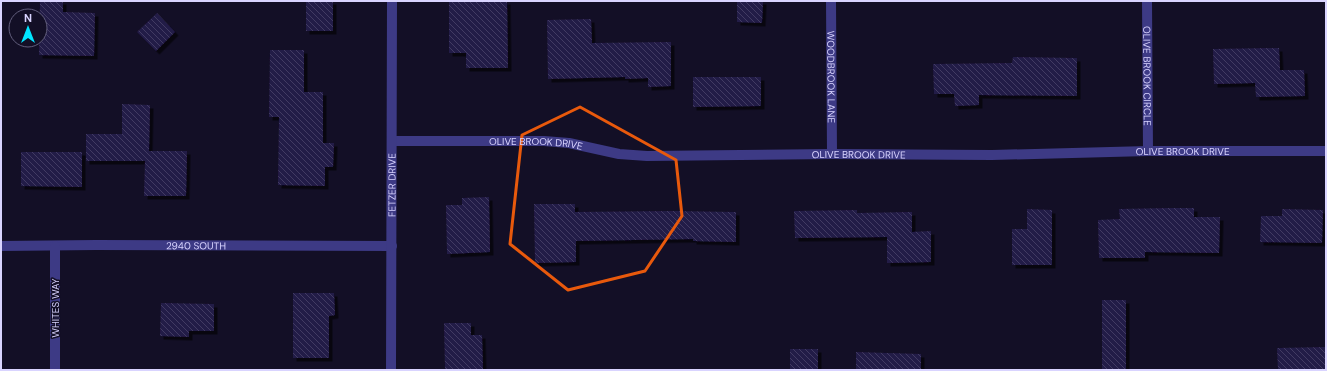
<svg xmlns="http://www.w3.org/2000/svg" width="1327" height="371" viewBox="0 0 1327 371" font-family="'DM Sans',sans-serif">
	<defs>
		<pattern id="building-back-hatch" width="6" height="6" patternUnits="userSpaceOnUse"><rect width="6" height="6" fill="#241b47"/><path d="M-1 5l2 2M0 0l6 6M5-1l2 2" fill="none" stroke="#433b63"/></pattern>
		<filter id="shadow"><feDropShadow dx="3.5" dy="3.5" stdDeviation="0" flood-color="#0009"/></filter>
	</defs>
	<rect width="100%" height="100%" fill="#130f26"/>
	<g fill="url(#building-back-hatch)" filter="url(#shadow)">
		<path d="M40 1H63V12L95 13 94 56 39 55Z"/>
		<rect x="306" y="1" width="27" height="30"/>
		<path d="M449 1H507L508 68H466V53H449Z"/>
		<path d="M737 1H763L762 23 737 22Z"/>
		<path d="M157 13 175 32 156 51 137 32Z"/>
		<path d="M591 19 592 43 671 42V86L648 87V78L625 79V77L548 79 547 20Z"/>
		<path d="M1279 48 1280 70H1304L1305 96 1256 97 1255 83 1214 84 1213 49Z"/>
		<path d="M270 50H304V92H323V143H334L333 167H325V186L278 185 279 117H269Z"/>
		<path d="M1013 57 1077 58V96L979 95V105L955 106 954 94H934L933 64 1012 63Z"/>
		<path d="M693 77H761V106L693 107Z"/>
		<path d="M122 104 150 105 149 151H187L186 196H144L145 161H86V134H122Z"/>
		<path d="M21 152H82V187L21 186Z"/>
		<path d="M489 197 490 252 447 254 446 205H462V198Z"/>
		<path d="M534 204H575V212L672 211 736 212V242L693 241V239L576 241V262L535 263Z"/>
		<path d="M1170 208H1194V217H1220L1219 253 1145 252V258H1099L1098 220 1120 219 1119 209Z"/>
		<path d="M1027 209 1052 210V265H1012V229H1027Z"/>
		<path d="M1282 209 1323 210 1322 243 1260 242 1261 216H1282Z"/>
		<path d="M857 210V213L912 212V232L931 231V262L887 263V237L795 238 794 211Z"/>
		<path d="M293 293H334L335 315 329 316V358H293Z"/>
		<rect x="1102" y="300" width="24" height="70"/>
		<path d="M161 303 214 304V331H189V337L160 336Z"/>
		<path d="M444 323H471V335H482L483 370H445Z"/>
		<path d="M1326 347V370H1278L1277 348Z"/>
		<rect x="790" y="349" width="28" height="21"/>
		<path d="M856 352 921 354V370H856Z"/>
	</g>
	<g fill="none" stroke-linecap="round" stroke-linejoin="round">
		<g stroke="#3d3a85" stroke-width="10">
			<path id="s1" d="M831 1 832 154"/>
			<path id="s2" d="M1147 1 1148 151"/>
			<path id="s3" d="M392 141H544L569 143 619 154 647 156 832 154 992 155 1148 151H1326"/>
			<path id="s4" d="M1 246 96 245 392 246"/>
			<path d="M55 246V370"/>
			<path id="s5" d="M391 370 392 1"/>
		</g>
	</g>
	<path fill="none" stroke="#e8590c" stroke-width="3" stroke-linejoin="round" d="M580 107 676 160 682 216 645 271 568 290 510 244 522 135Z"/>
	<g text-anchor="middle" stroke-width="3" stroke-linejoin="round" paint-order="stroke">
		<g font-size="10" fill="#d9d4ff" stroke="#130f26">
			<text dy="4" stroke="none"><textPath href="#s2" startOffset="75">OLIVE BROOK CIRCLE</textPath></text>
			<text dy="4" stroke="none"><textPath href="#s1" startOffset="76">WOODBROOK LANE</textPath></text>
			<text dy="4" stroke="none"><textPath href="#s3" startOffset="144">OLIVE BROOK DRIVE</textPath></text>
			<text dy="4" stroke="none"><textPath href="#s3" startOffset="792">OLIVE BROOK DRIVE</textPath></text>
			<text dy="4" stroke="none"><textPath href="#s3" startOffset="468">OLIVE BROOK DRIVE</textPath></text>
			<text dy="4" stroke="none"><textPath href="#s5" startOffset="185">FETZER DRIVE</textPath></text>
			<text dy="4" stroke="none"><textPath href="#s4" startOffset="195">2940 SOUTH</textPath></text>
			<text transform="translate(55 308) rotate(-90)" y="4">WHITES WAY</text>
		</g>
	</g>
	<rect width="1327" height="371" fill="none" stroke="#d9d4ff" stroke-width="4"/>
	<g transform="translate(28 28)"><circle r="19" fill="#130f26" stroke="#625e7d"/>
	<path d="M0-3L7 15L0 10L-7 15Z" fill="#00e5ff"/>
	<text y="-6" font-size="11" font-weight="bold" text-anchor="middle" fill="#d9d4ff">N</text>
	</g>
</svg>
